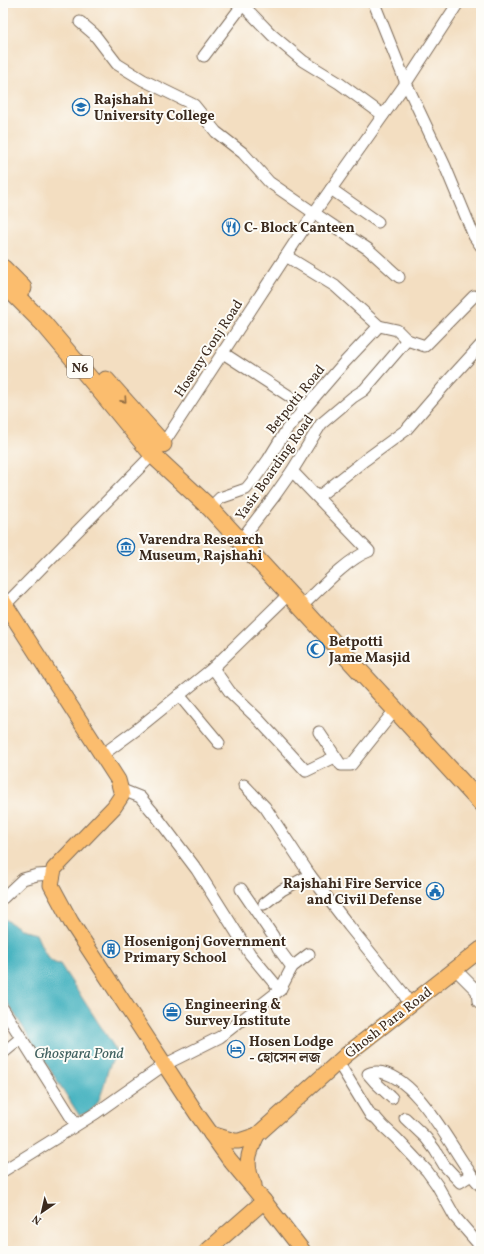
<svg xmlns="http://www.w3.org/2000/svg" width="484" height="1254" viewBox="0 0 484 1254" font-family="Vollkorn,'Noto Serif Bengali',serif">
	<rect width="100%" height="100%" fill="#fdfcf7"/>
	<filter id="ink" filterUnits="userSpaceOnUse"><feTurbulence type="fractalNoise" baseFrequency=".025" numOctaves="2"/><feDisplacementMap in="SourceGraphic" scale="8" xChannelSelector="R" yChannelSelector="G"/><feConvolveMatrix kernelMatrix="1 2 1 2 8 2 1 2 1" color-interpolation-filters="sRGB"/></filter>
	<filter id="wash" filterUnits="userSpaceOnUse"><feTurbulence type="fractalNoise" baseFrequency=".012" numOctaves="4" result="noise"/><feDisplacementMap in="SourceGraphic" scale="16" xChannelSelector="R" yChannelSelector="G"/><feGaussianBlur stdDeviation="0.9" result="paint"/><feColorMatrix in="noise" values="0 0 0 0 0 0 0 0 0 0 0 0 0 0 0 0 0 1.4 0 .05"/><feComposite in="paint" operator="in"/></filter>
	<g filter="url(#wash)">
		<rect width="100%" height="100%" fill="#f3dec1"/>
		<path fill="#44b2c0" stroke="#406e6f" d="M3 918 23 931 36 934C41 944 47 964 60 964L118 1053C116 1056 113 1060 111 1063 102 1081 104 1112 79 1115L3 996Z"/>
	</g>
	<g filter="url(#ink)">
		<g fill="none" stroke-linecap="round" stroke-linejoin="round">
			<defs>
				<g id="minor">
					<path d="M241 3 272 35 303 61 339 83 383 115"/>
					<path d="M374 3 406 83 445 166 474 236 481 246"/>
					<path d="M80 22 94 34 117 64 143 80 194 105 216 132 243 153 269 182 314 213 368 249 399 277"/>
					<path d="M204 56 244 3"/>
					<path d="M331 189 378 222"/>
					<path d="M286 256 335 286 379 326"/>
					<path d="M223 353 306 407"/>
					<path d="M292 471 369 551C347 559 318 591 301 607"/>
					<path d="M318 497 365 460 406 430 450 379 481 345"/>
					<path d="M210 508 220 498 246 489 255 478 268 460 287 429 343 364 379 326 397 330 407 340"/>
					<path d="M240 541 273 498 292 471 321 424 353 397 364 390 407 340 425 346 474 296"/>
					<path d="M3 607 163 444 314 213 406 83 458 3"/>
					<path d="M213 668 230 692 257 718 306 771 335 757"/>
					<path d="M179 695 219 743"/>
					<path d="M319 732 341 765H351L395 710"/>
					<path d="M102 755 136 730 213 668 289 594"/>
					<path d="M244 785 265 807 310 875 349 926 403 993 410 1005"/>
					<path d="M120 789 140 797 157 817 197 870 250 954 280 990"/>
					<path d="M241 889 273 936 278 948 292 967"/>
					<path d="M3 898 23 879 37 875 53 874"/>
					<path d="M264 904 282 890 310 875"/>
					<path d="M455 969 477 991"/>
					<path d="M480 986 477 991 478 1001 481 1004"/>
					<path d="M3 1009 76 1125"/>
					<path d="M3 1053 21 1038"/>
					<path d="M338 1062 371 1116 376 1118 383 1126 396 1138 427 1171 437 1185 455 1217 481 1247"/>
					<path d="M392 1098 375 1082 368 1074C371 1072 373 1072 377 1072 415 1073 450 1146 471 1174 474 1179 478 1182 481 1186"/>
					<path d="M405 1118 426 1138 435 1150 444 1165 460 1182 471 1175"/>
					<path d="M3 1171 96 1113 164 1065 220 1037 280 990 292 967 309 954"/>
				</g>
				<g id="major">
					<path d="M3 601 118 780 122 795 114 807 54 869 51 885 71 922 197 1114 229 1159 264 1201 303 1251"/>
					<path d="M211 1134 234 1141H239L257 1135"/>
					<path d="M254 1185C244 1165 248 1154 257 1135L346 1055 481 949"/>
					<path d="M207 1251 264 1201"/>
				</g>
				<g id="highway">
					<path d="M3 268 23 288"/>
					<path d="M3 283 44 324 103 394 153 455 210 508 481 803"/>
					<path d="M106 380 163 444"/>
				</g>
			</defs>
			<use href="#minor" stroke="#7b6957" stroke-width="13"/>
			<use href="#major" stroke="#7b6957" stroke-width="17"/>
			<use href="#highway" stroke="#7b6957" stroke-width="19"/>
			<use href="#minor" stroke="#fff" stroke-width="11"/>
			<use href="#major" stroke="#fbbd6e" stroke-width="15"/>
			<use href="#highway" stroke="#fbbd6e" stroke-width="17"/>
		</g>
		<defs><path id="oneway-chevron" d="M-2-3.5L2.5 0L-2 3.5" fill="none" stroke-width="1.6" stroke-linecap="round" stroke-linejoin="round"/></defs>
		<use stroke="#916c42" href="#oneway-chevron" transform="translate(124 400) rotate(48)"/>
	</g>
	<defs>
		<symbol id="university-ring" viewBox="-11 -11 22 22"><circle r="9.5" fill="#fdfcf7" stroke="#1f6fb2" stroke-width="1.5"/><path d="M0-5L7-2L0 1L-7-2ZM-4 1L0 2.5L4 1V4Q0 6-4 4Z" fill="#1f6fb2"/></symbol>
		<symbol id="restaurant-ring" viewBox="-11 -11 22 22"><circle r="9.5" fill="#fdfcf7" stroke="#1f6fb2" stroke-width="1.5"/><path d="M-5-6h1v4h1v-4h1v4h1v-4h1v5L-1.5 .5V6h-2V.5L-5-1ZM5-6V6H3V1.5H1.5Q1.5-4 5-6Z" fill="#1f6fb2"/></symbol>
		<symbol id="museum-ring" viewBox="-11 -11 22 22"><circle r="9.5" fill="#fdfcf7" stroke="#1f6fb2" stroke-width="1.5"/><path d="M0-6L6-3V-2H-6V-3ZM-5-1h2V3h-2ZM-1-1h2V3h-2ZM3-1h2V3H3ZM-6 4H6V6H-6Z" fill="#1f6fb2"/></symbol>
		<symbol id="mosque-ring" viewBox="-11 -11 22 22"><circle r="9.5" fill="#fdfcf7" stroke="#1f6fb2" stroke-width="1.5"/><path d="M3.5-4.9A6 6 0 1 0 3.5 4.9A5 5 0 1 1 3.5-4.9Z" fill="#1f6fb2"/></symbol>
		<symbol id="civic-ring" viewBox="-11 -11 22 22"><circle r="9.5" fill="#fdfcf7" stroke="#1f6fb2" stroke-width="1.5"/><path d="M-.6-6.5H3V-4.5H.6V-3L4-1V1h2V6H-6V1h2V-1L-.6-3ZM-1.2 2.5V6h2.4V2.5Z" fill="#1f6fb2"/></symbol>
		<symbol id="building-ring" viewBox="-11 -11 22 22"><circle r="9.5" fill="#fdfcf7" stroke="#1f6fb2" stroke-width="1.5"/><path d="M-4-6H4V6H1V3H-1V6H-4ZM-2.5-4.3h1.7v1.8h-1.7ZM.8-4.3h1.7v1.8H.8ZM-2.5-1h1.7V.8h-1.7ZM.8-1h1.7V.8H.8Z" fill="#1f6fb2"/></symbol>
		<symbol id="office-ring" viewBox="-11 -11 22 22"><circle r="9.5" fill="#fdfcf7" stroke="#1f6fb2" stroke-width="1.5"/><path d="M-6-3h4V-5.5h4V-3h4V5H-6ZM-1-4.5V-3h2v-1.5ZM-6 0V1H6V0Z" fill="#1f6fb2"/></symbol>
		<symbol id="hotel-ring" viewBox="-11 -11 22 22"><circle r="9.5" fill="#fdfcf7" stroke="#1f6fb2" stroke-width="1.5"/><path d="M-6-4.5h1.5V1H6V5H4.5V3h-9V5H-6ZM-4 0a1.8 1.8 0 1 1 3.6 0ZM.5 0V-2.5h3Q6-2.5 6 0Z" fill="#1f6fb2"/></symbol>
	</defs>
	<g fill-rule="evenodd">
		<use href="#university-ring" x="71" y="97" width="20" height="20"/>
		<use href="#restaurant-ring" x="221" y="217" width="20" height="20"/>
		<use href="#museum-ring" x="116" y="537" width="20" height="20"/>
		<use href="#mosque-ring" x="306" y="639" width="20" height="20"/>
		<use href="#civic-ring" x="425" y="881" width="20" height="20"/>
		<use href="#building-ring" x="101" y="939" width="20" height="20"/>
		<use href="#office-ring" x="162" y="1002" width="20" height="20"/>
		<use href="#hotel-ring" x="226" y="1039" width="20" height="20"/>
	</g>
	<g text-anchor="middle" stroke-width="4" stroke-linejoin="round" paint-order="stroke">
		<rect fill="#fdfcf7" stroke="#75695f" stroke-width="1" x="67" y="356" width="26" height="22" rx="3"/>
		<g font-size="13" font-weight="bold" fill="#3b2a1e">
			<text x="80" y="372">N6</text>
		</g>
		<g font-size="14" font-weight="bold" fill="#3b2a1e" stroke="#fdfcf7" text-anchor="start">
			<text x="94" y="104">Rajshahi<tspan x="94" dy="16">University College</tspan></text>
			<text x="244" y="232">C- Block Canteen</text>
			<text x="139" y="544">Varendra Research<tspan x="139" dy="16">Museum, Rajshahi</tspan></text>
			<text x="329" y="646">Betpotti<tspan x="329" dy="16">Jame Masjid</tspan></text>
			<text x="422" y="888" text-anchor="end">Rajshahi Fire Service<tspan x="422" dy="16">and Civil Defense</tspan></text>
			<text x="124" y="946">Hosenigonj Government<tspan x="124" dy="16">Primary School</tspan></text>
			<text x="185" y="1009">Engineering &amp;<tspan x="185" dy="16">Survey Institute</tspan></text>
			<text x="249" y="1046">Hosen Lodge<tspan x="249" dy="16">- হোসেন লজ</tspan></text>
		</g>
		<g font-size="14" fill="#3b2a1e" stroke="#fdfcf7">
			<text transform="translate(208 348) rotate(-57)" y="5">Hoseny Gonj Road</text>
			<text transform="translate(295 399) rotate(-51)" y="5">Betpotti Road</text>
			<text transform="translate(274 467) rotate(-55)" y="5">Yasir Boarding Road</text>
			<text transform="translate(388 1022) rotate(-38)" y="5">Ghosh Para Road</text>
		</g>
		<g font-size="15" font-style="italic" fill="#3f605f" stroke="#fdfcf7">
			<text x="79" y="1058">Ghospara Pond</text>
		</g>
	</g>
	<rect width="484" height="1254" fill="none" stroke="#fdfcf7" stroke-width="16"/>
	<g transform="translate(42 1212) rotate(214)" stroke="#fdfcf7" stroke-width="3" paint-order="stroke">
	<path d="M0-3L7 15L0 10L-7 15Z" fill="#3b2a1e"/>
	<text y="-6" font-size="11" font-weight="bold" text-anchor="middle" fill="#3b2a1e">N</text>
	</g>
</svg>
